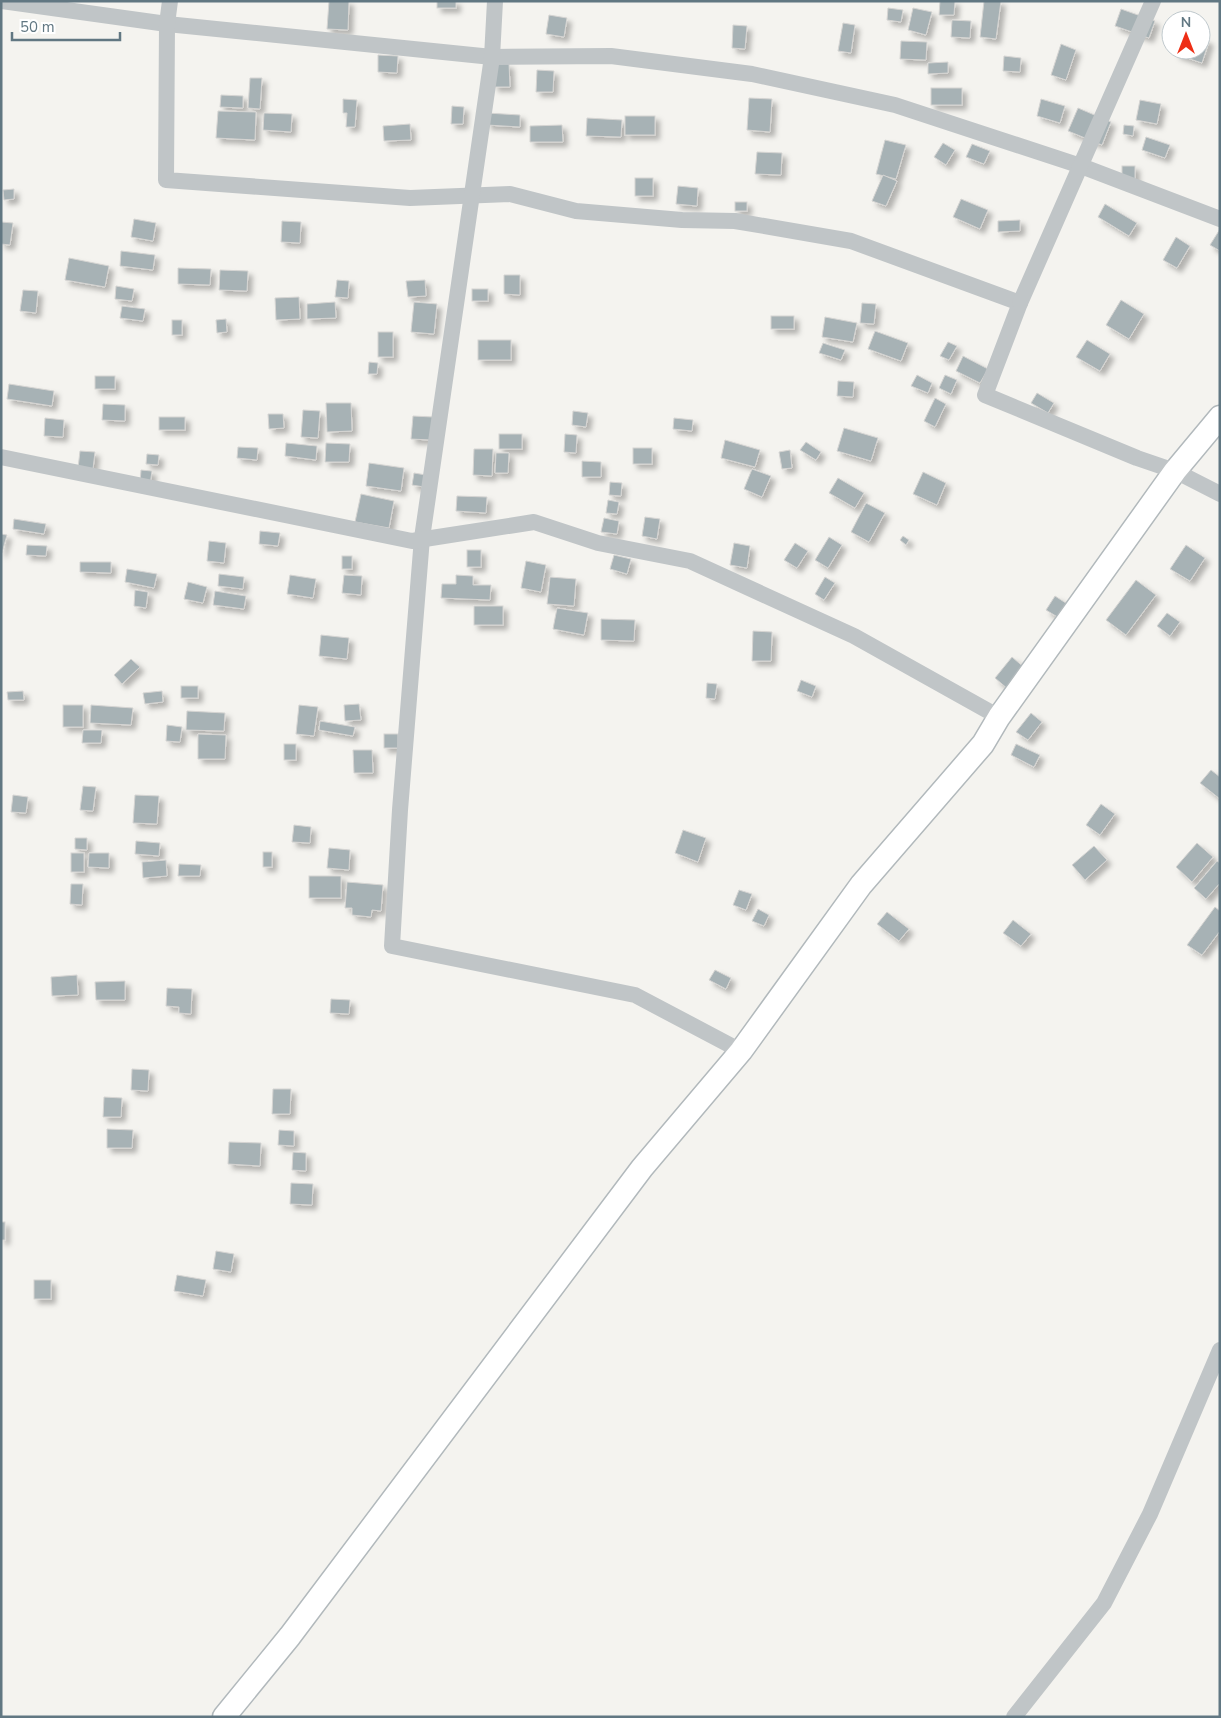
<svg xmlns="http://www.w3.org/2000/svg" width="1221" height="1718" viewBox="0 0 1221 1718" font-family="'Nunito Sans',sans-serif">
	<defs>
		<filter id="shadow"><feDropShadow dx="4.5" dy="4.5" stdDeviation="2.5" flood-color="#0004"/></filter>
	</defs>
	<rect width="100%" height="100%" fill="#f4f3ef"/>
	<g fill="#a7b2b5" stroke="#d5d4d2" filter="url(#shadow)">
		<path d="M329 1H349L348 30 327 29Z"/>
		<rect x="437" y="1" width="19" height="7"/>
		<path d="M940 1H955L954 15H939Z"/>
		<path d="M984 1H1001L996 39 980 37Z"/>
		<path d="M888 8 903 10 901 22 887 20Z"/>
		<path d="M913 8 932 12 926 35 908 30Z"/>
		<path d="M1121 9 1155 21 1149 38 1115 26Z"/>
		<path d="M549 15 567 18 564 37 546 34Z"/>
		<path d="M952 20 971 21 970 38 951 37Z"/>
		<path d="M843 23 855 25 851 53 838 51Z"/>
		<path d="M733 25 747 26 745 49 732 48Z"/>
		<path d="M1201 38 1209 41 1202 63 1175 54 1177 50H1201Z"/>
		<path d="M901 41 927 42 926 60 900 59Z"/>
		<path d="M1061 44 1076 50 1066 80 1051 75Z"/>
		<path d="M378 55 398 56 397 73 378 72Z"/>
		<path d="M1004 56 1021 58 1020 72 1003 71Z"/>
		<path d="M948 62V73L928 74V63Z"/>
		<path d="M493 64H509L510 87H494Z"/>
		<path d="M537 70 554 71 553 92H536Z"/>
		<path d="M250 78H262L260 109 248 108Z"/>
		<rect x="931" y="88" width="31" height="17"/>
		<path d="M221 95 243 96V108L220 107Z"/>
		<path d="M749 98 772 99 770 132 747 130Z"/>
		<path d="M343 99 357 100 355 127H346L347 113H343Z"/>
		<path d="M1041 99 1065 106 1060 123 1037 116Z"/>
		<path d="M1140 100 1161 104 1157 124 1136 120Z"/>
		<path d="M452 106 464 107 463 124H451Z"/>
		<path d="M1078 108 1111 122 1102 145 1068 131Z"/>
		<path d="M218 111 256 112 255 140 216 138Z"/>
		<path d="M264 113 292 114 291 132 263 130Z"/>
		<path d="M487 113 520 115V127L487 125Z"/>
		<rect x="625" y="116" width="30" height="19"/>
		<path d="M587 118 622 120 621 137 586 136Z"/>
		<path d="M410 124 411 140 384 141 383 126Z"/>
		<path d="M562 125 563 142H530V126Z"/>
		<path d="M1124 125 1134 126 1133 136 1123 134Z"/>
		<path d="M1146 137 1170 145 1165 158 1142 150Z"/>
		<path d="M885 140 906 145 896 179 876 174Z"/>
		<path d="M943 143 955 150 946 165 934 157Z"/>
		<path d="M972 144 990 151 984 164 966 157Z"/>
		<path d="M757 152 782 153 781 175 755 174Z"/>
		<rect x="1122" y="166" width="13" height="15"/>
		<path d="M883 175 897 181 886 206 872 201Z"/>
		<rect x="635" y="178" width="18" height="18"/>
		<path d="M678 186 698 188 697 206 676 204Z"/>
		<path d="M14 189V199L4 200 3 190Z"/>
		<path d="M961 199 988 210 980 229 953 217Z"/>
		<rect x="735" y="202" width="12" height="9"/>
		<path d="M1105 204 1137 223 1129 236 1098 217Z"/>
		<path d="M134 219 156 223 153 241 131 237Z"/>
		<path d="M1020 220V231L998 232V221Z"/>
		<path d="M282 221 301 222 300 243 281 242Z"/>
		<path d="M1 222 13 223 10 245 1 244Z"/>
		<path d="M1220 229V251L1210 245Z"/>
		<path d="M1176 237 1190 246 1177 268 1163 260Z"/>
		<path d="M121 251 155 255 153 270 120 266Z"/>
		<path d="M69 258 109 266 105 287 65 280Z"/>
		<path d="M178 268 211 269 210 285 178 284Z"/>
		<path d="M220 270 248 271 247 291 219 290Z"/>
		<path d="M504 275H520V295L504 294Z"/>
		<path d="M337 280 349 281 348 298 335 297Z"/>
		<path d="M425 280 426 296 408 297 406 281Z"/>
		<path d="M116 286 134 289 132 301 115 299Z"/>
		<rect x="472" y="289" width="16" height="12"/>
		<path d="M23 290 38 291 36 313 20 311Z"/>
		<path d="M299 297 300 319 276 320 275 298Z"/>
		<path d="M1121 300 1144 314 1129 339 1106 325Z"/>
		<path d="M335 302 336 318 307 319V304Z"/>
		<path d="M414 302 437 304 434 334 411 332Z"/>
		<path d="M862 303 876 304 874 324 860 323Z"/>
		<path d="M122 306 145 309 143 321 120 318Z"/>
		<rect x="771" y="316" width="23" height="13"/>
		<path d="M825 317 857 323 853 342 822 337Z"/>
		<path d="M226 319 227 332 217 333 216 320Z"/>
		<rect x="172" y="320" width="10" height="15"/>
		<path d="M875 331 908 343 901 361 868 349Z"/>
		<rect x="378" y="332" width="15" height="25"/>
		<rect x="478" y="340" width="33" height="20"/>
		<path d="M1087 340 1110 354 1100 371 1076 357Z"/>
		<path d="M948 342 957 346 949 360 940 356Z"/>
		<path d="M823 343 845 350 841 360 819 353Z"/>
		<path d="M963 356 988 369 980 383 956 371Z"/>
		<path d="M369 362 378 363 377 374H368Z"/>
		<path d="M917 375 932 383 928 393 911 386Z"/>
		<path d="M945 375 957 380 951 394 939 388Z"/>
		<rect x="95" y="376" width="20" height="13"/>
		<path d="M838 381 854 382 853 397 837 396Z"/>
		<path d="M9 384 54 391 52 406 7 399Z"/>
		<path d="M1037 393 1054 403 1048 413 1031 403Z"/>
		<path d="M935 398 946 404 935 427 924 421Z"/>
		<path d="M326 403H351L352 431 327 432Z"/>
		<path d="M103 404 125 405V421L102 420Z"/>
		<path d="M303 410 320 411 318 438 301 437Z"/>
		<path d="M573 411 588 413 586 427 572 425Z"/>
		<path d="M268 414H283L284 428 269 429Z"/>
		<path d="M413 416 433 417 431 440 411 439Z"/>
		<rect x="159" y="417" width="26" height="13"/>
		<path d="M45 418 64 420 63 437 44 436Z"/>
		<path d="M674 418 693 420 692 431 673 429Z"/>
		<path d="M844 428 878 438 871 461 837 451Z"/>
		<rect x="499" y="434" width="23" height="15"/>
		<path d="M565 434 577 435 576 453 564 452Z"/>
		<path d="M725 440 760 450 755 467 721 458Z"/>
		<path d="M806 442 821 452 816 460 800 450Z"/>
		<path d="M286 443 317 446 316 460 285 456Z"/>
		<path d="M326 443 350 444 349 462H325Z"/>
		<path d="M238 447 258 448 257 460 237 458Z"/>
		<rect x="633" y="448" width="19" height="16"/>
		<path d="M474 449H493L492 476 473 475Z"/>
		<path d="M790 450 792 468 782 469 779 452Z"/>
		<path d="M80 451 95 452 93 469 78 468Z"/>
		<path d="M496 453H509L508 473H495Z"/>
		<path d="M147 454 159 455 158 465 146 464Z"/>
		<path d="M582 461 601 462V477H582Z"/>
		<path d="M369 463 404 468 401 491 366 486Z"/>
		<path d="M752 469 771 476 762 497 744 489Z"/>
		<path d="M141 470 152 471 150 485 140 483Z"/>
		<path d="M923 472 946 483 937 505 913 494Z"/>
		<path d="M414 473 426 475 424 487 412 485Z"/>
		<path d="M838 478 864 493 855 508 829 493Z"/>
		<path d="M610 482 622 483 621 496 609 495Z"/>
		<path d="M361 494 394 501 389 528 355 522Z"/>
		<path d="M457 496 487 497 486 513 456 511Z"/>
		<path d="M608 500 619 502 617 514 606 513Z"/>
		<path d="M866 503 885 513 869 542 851 532Z"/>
		<path d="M645 517 660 519 657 539 642 536Z"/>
		<path d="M604 518 619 521 617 534 601 532Z"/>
		<path d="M14 519 46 524 44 534 13 529Z"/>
		<path d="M260 531 280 533 278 546 259 544Z"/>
		<path d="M1 534 7 535 2 553H1Z"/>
		<path d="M903 536 909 540 906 545 900 540Z"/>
		<path d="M829 537 842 545 828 568 815 560Z"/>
		<path d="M209 541 226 543 224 563 207 561Z"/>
		<path d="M734 543 750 546 747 568 730 565Z"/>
		<path d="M795 543 808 551 797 568 784 560Z"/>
		<path d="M27 545 47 546 46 556 26 555Z"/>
		<path d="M1186 545 1205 558 1190 581 1170 569Z"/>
		<rect x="467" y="550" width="14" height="17"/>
		<path d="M614 555 631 559 627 574 610 569Z"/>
		<rect x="342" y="556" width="10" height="13"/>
		<path d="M526 561 546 565 541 592 521 588Z"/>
		<path d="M80 562H111V573L80 572Z"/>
		<path d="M127 569 157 574 154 588 125 582Z"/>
		<path d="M219 574 244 577 243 589 218 586Z"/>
		<path d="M290 575 316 579 313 598 287 594Z"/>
		<path d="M344 575 362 576 361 595 342 593Z"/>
		<path d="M456 575 473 576V585H491L490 600 441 598 442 584H456Z"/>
		<path d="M550 577 576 579 574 606 547 604Z"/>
		<path d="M825 577 835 583 824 600 815 594Z"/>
		<path d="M1136 580 1156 595 1126 635 1106 620Z"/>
		<path d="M188 582 207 587 203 603 184 599Z"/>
		<path d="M135 590 148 592 146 608 134 606Z"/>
		<path d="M215 591 246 596 244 609 213 605Z"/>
		<path d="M1055 596 1072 607 1064 621 1046 610Z"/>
		<rect x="474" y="606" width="29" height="19"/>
		<path d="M557 608 588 613 584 635 553 629Z"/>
		<path d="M1167 613 1180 622 1170 636 1157 626Z"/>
		<path d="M601 619 635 620 634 641 601 640Z"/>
		<path d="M753 631 772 632 771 661H752Z"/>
		<path d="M321 635 349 638 347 659 319 656Z"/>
		<path d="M1012 657 1026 669 1009 690 995 678Z"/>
		<path d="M131 659 140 667 122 684 114 675Z"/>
		<path d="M801 680 816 686 812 697 797 691Z"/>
		<path d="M707 683 717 684 715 699 706 698Z"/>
		<rect x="181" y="686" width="17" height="12"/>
		<path d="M23 691 24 700H8L7 692Z"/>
		<path d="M162 691 163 702 145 704 143 693Z"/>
		<path d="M359 704 361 720 345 721 344 705Z"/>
		<rect x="63" y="705" width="20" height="22"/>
		<path d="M91 705 133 708 131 725 90 723Z"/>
		<path d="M299 705 318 707 314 736 296 734Z"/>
		<path d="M187 711 225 713 224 731 186 730Z"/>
		<path d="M1031 713 1042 722 1028 740 1016 732Z"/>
		<path d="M320 721 355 727 353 736 319 730Z"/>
		<path d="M167 725 182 727 180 742 166 741Z"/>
		<path d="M83 730H102L101 743H82Z"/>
		<path d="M198 734 226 735 225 759H198Z"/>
		<rect x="384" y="734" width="14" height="14"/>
		<rect x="284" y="744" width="12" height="16"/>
		<path d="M1016 744 1040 755 1034 767 1011 755Z"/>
		<path d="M353 750H372L373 773H354Z"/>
		<path d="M1211 770 1220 777V799L1200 783Z"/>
		<path d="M83 786 96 787 93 811 80 810Z"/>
		<path d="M13 795 28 797 26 813 11 812Z"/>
		<path d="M135 795 159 796 157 824 133 823Z"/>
		<path d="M1101 804 1115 814 1100 835 1086 825Z"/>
		<path d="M294 825 311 827 310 843 292 842Z"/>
		<path d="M683 830 706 838 698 862 675 853Z"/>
		<path d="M75 838H87V850L75 849Z"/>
		<path d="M136 841 160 843 159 856 135 854Z"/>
		<path d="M1197 843 1213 857 1192 882 1176 867Z"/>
		<path d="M1094 846 1107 860 1085 880 1072 865Z"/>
		<path d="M329 848 350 850 349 870 327 868Z"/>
		<rect x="263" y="852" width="9" height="15"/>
		<rect x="71" y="853" width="13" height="19"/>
		<path d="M89 853H109V868L88 867Z"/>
		<path d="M166 860 167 876 143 878 142 862Z"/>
		<path d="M1217 861 1220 863V883L1206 899 1194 888Z"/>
		<path d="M179 864 201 865 200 876H178Z"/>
		<rect x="309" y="876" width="32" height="22"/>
		<path d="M347 882 383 885 381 911 372 910 371 917 352 915V908H345Z"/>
		<path d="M71 884H83L82 905 70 904Z"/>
		<path d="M739 890 752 894 746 910 733 905Z"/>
		<path d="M1215 907 1220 911V931L1202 955 1187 945Z"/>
		<path d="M758 909 769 915 764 926 752 921Z"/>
		<path d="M887 912 909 929 899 941 877 924Z"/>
		<path d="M1013 920 1031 934 1021 946 1003 933Z"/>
		<path d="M715 970 731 978 726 989 709 980Z"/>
		<path d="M77 975 78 995 52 996 51 977Z"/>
		<path d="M125 981V1000H96L95 982Z"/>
		<path d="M167 988 192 989 191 1014 179 1013V1007L166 1006Z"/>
		<path d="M331 999 350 1000 349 1014 330 1013Z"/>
		<path d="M132 1069 149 1070 148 1091 131 1090Z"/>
		<path d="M273 1089H291L290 1114H272Z"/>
		<path d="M104 1097 122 1098 121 1117H103Z"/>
		<path d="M107 1129 133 1130 132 1148H107Z"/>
		<path d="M279 1130 294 1131V1146L278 1145Z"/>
		<path d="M229 1142 261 1143 260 1166 228 1164Z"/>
		<path d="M293 1152 306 1153V1171L292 1170Z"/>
		<path d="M291 1183 313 1184 312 1205 290 1204Z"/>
		<rect x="1" y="1222" width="4" height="18"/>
		<path d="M216 1251 234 1254 231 1272 213 1269Z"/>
		<path d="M177 1275 206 1280 203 1296 174 1291Z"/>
		<rect x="34" y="1280" width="17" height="19"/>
	</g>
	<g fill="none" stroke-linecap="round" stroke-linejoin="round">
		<defs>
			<path id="secondary" d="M224 1717 290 1636 642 1168 741 1051 861 885 983 744 999 717 1175 471 1220 417"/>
		</defs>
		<use href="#secondary" stroke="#b2b9bc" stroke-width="25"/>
		<g stroke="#c0c5c7" stroke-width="16">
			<path d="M2 1 167 24 492 57 611 56 752 74 895 105 1081 166 1220 219"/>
			<path d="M170 1 167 24 166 180 410 198 510 194 576 211 682 220 735 221 851 241 1020 303 985 395 1137 458 1175 471 1220 494"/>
			<path d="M495 1 492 57 422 538 400 810 392 946 635 995 741 1051"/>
			<path d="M1020 303 1153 1"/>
			<path d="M1 457 412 541 534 522 598 543 690 561 854 636 999 717"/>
			<path d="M1014 1717 1104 1603 1150 1514 1220 1350"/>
		</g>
		<use href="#secondary" stroke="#fff" stroke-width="22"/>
	</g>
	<rect width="1221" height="1718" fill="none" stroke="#617782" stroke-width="5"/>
	<g transform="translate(1186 35)"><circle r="24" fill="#ffffff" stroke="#c0c9cd"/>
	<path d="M0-4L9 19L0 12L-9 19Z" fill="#ee2e15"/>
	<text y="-8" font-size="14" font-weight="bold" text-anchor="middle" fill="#617782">N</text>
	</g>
	<path d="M12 32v8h108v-8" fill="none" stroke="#617782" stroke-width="2.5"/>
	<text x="20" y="32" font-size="15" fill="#617782" stroke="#ffffff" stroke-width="4" paint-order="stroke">50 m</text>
</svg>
